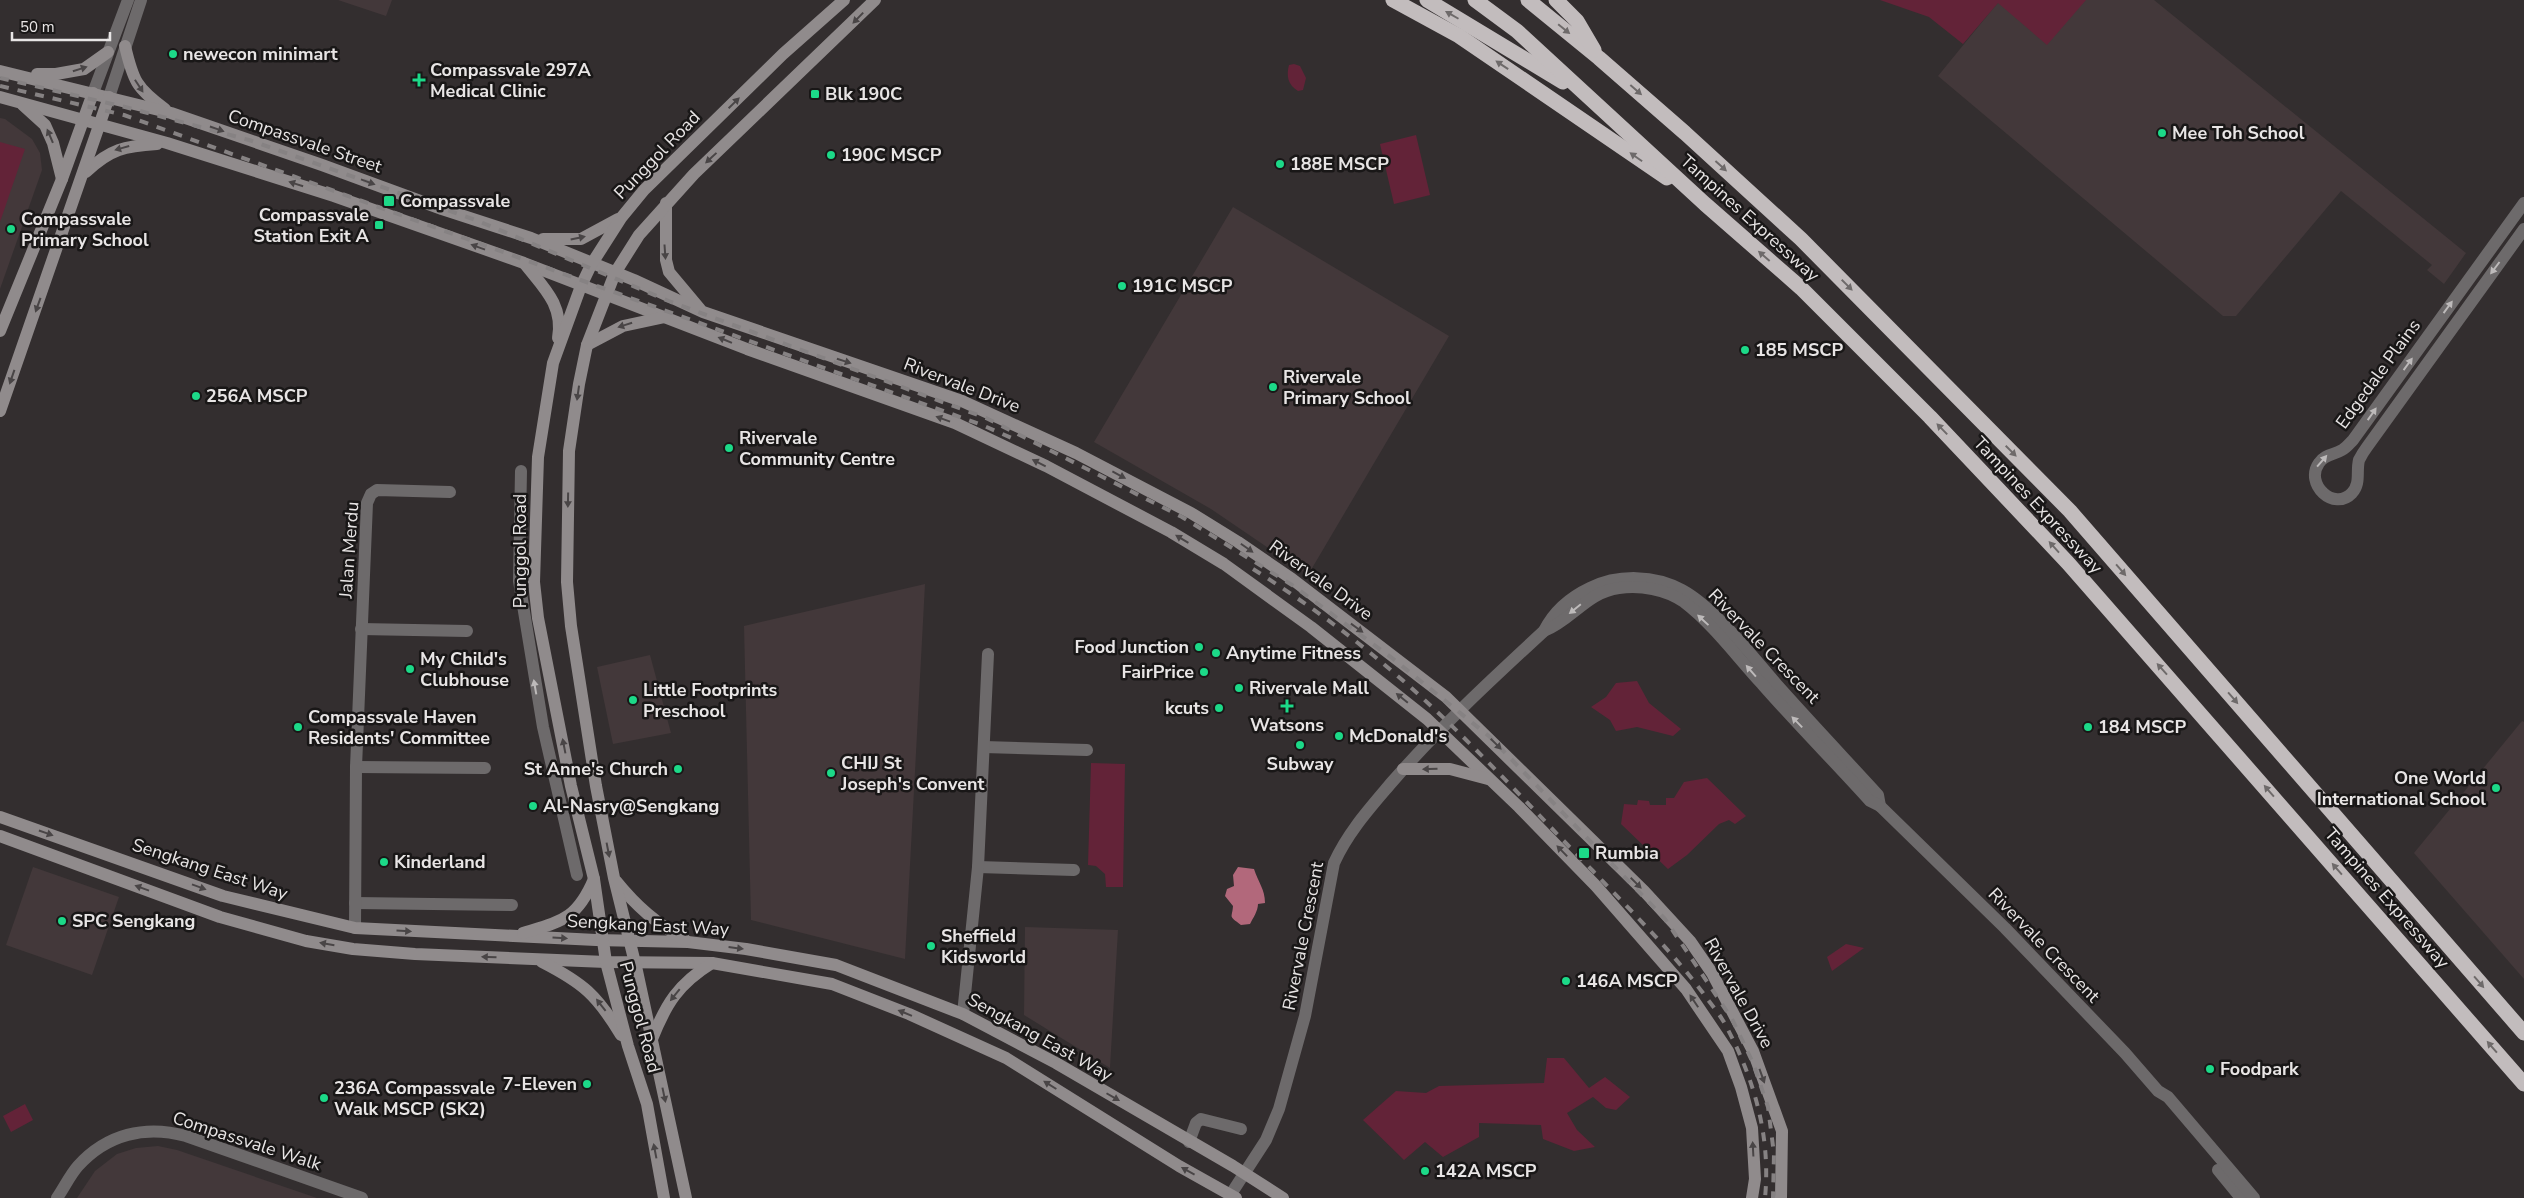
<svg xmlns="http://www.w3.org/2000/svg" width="2524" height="1198" viewBox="0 0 2524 1198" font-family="'Nunito Sans',sans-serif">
	<rect width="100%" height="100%" fill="#332e2f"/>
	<g fill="#43383a">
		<path d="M338 0H392L386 16Z"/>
		<path d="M2000 0H2154L2466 253 2444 284 2427 270 2432 265 2341 191 2236 316H2223L1938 76Z"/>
		<path d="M0 118 5 119 32 139 40 153 42 170 0 289Z"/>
		<path d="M1233 207 1449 336 1308 575 1211 509 1094 442Z"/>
		<path d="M925 584 905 959 751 920 744 626Z"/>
		<path d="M650 655 671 733 613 744 597 667Z"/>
		<path d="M2522 721 2524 722V979L2414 853Z"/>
		<path d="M33 867 119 897 92 975 6 945Z"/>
		<path d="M1025 927 1118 930 1110 1068 1024 1015Z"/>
		<path d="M158 1146 177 1150 317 1198H77L95 1171 117 1154 136 1148Z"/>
	</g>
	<g fill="#632338">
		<path d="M1880 0H2086L2047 45 1998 3 1963 44 1929 17Z"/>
		<path d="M1294 64 1300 66 1306 78 1303 90 1298 91C1288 85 1286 76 1289 65Z"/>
		<path d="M1416 135 1430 195 1394 204 1380 144Z"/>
		<path d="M0 142 25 149 0 222Z"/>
		<path d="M1637 681 1649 703 1681 729 1673 736 1637 727 1616 731 1610 720 1591 707 1606 697 1616 683Z"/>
		<path d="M1091 763 1125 764 1123 887H1106L1105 874 1096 866 1088 865Z"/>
		<path d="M1707 778 1746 816 1735 824 1729 820 1719 824 1687 855 1668 869 1621 824 1624 804 1637 805 1638 800 1649 801 1650 805H1666V798H1674L1684 782Z"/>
		<path d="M1846 944 1864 948 1832 971 1827 957Z"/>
		<path d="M1547 1058H1564L1589 1088 1605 1077 1630 1097 1616 1110 1606 1108 1593 1097 1567 1113 1577 1130 1595 1147 1574 1151 1543 1139 1541 1125 1479 1123V1137L1443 1157 1425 1142 1404 1160 1363 1120 1396 1091 1426 1093 1439 1086 1544 1083Z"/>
		<path d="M25 1104 33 1120 11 1132 3 1116Z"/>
	</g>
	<path fill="#b2687b" d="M1238 867 1254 869C1258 882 1265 889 1265 903L1258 904C1258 911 1253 918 1250 924L1241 925C1228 915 1232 919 1233 906L1225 896 1227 889 1234 886 1233 875Z"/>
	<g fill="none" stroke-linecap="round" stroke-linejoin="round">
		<g stroke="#6d6a6b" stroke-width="12">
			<path d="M93 93 128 0"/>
			<path d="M109 97 141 0"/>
			<path d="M2524 203 2353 440C2350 443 2346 448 2342 450 2334 455 2325 454 2319 463 2304 484 2334 512 2352 493 2361 483 2356 472 2359 460 2361 456 2364 451 2367 447L2524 229"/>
			<path d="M521 471 519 581 543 727 577 875"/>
			<path d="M361 629 467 631"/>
			<path d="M1544 631C1554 611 1571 597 1590 588 1618 574 1655 575 1682 590 1715 608 1753 657 1778 686 1811 723 1845 759 1878 795L1880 806"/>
			<path d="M984 747 1087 750"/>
			<path d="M356 767 485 768"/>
			<path d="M978 867 1074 870"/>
			<path d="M355 903 512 905"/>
			<path d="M355 928 356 767 367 503 371 494 377 490 450 492"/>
			<path d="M963 1014 978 867 988 654"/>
			<path d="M1189 1142 1196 1123 1201 1119 1241 1129"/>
			<path d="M2218 1170 2241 1198"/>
			<path d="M1231 1194 1266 1140 1279 1109 1305 1016 1334 863C1348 832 1370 808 1392 782 1439 728 1492 679 1544 631 1572 620 1587 592 1619 588 1640 585 1666 589 1684 602 1714 625 1737 657 1762 684 1797 724 1835 762 1870 801L1880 806 2005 928 2125 1053 2158 1091 2168 1097 2254 1198"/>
			<path d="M57 1198C64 1188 70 1175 78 1166 107 1134 145 1125 186 1136L362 1198"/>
		</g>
		<g stroke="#908b8c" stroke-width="12">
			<path d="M125 46C133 80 136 88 165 109"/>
			<path d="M0 71 171 113 322 165 442 209 531 238 634 280 703 312 962 401 1076 453 1191 513 1238 542 1292 579 1446 697 1644 891 1690 941 1712 973 1753 1051 1782 1131 1781 1198"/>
			<path d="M37 74H56L84 69 108 52"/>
			<path d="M0 97 167 143 334 196 524 263 747 349 955 423 1046 466 1171 532 1224 564 1311 627 1427 719 1519 807 1596 886 1686 989 1728 1051 1741 1087 1752 1128 1755 1179 1752 1198"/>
			<path d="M23 105 45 125 53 143 62 179"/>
			<path d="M86 172C110 149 125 146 157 144"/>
			<path d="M666 203V260L669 272 700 309"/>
			<path d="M543 239H581L618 219"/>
			<path d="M525 264C543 287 564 305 558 338"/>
			<path d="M0 331 62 179 93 93"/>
			<path d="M587 345 623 326 665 317"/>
			<path d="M0 411 109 97"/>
			<path d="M1403 769H1450L1488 779"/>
			<path d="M0 817 223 896 355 928 596 940 688 942 746 949 836 965 963 1014 1056 1063 1233 1166 1283 1198"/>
			<path d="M0 836 220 917 306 941 353 949 415 954 606 962 712 963 832 984 909 1014 1006 1058 1179 1166 1236 1198"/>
			<path d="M616 881C637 907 656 923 685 940"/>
			<path d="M523 933C562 921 577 919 594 879"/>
			<path d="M542 962C583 983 597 995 621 1035"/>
			<path d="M652 1039C666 1004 678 984 712 963"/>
			<path d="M664 1198 647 1104 628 1046 606 962 594 879 571 786 538 618 534 582 538 457 553 363 581 286 591 265 621 218 644 190 783 54 844 0"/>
			<path d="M686 1198 637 971 614 878 596 786 571 626 567 582 569 451 579 384 587 345 615 273 639 235 694 174 875 0"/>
		</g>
		<g stroke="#c2bcbd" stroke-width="15">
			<path d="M1393 0 1459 36 1667 178"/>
			<path d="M1427 0 1563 82"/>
			<path d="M1475 0 1517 31 1705 204 1801 288 1930 417 2068 563 2524 1084"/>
			<path d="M1528 0 1599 58 1685 133 1801 239 2070 511 2524 1033"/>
			<path d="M1556 0 1577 21 1594 50"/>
		</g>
		<g stroke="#868283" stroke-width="4" stroke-dasharray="9 9" stroke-linecap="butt">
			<path d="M0 78 125 107 249 140 478 221 671 302 986 418 1182 517 1292 585 1392 658 1490 737 1665 919 1732 1019 1753 1063 1768 1107 1774 1154 1773 1198"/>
			<path d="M0 86 124 115 982 425 1014 439"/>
			<path d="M1253 569C1299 598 1345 631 1386 666 1460 728 1525 802 1593 871 1631 911 1670 949 1703 993 1710 1003 1719 1013 1725 1024 1754 1078 1771 1136 1765 1198"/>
		</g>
	</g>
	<defs><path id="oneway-solid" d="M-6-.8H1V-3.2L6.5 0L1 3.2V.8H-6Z" transform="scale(1.25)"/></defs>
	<g fill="#6e6a6a">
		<use href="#oneway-solid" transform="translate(1452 15) rotate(-150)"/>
		<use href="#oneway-solid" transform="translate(1564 29) rotate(39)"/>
		<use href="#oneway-solid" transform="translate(1502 65) rotate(-146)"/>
		<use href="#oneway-solid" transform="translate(1636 90) rotate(41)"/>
		<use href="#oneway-solid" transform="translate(1636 157) rotate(-145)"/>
		<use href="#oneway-solid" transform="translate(1721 166) rotate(42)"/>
		<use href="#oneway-solid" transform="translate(1764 256) rotate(-139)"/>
		<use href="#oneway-solid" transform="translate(1847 285) rotate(45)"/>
		<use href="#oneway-solid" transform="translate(1942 429) rotate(-134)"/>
		<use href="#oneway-solid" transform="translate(2011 451) rotate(45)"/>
		<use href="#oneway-solid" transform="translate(2054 547) rotate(-132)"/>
		<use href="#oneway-solid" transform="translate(2121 570) rotate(49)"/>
		<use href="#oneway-solid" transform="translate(2162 669) rotate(-132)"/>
		<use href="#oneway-solid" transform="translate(2233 698) rotate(49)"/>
		<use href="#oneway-solid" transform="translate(2269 791) rotate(-131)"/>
		<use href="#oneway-solid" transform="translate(2337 869) rotate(-131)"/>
		<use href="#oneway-solid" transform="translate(2479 982) rotate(49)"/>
		<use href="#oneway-solid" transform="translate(2492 1047) rotate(-131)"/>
	</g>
	<g fill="#494546">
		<use href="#oneway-solid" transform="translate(858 18) rotate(134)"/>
		<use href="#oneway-solid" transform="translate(80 69) rotate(-18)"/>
		<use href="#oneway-solid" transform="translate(139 86) rotate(57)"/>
		<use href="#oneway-solid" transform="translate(734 103) rotate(-44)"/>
		<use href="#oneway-solid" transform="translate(217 129) rotate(19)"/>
		<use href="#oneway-solid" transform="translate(50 136) rotate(-113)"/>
		<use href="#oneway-solid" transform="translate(122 148) rotate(164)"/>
		<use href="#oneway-solid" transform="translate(711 158) rotate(137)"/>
		<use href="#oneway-solid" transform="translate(368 182) rotate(20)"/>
		<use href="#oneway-solid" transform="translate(296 184) rotate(-162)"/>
		<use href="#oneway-solid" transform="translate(578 238) rotate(-12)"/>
		<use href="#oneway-solid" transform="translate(478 247) rotate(-160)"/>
		<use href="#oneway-solid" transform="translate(665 252) rotate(86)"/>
		<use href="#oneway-solid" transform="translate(38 305) rotate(110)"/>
		<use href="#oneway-solid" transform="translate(625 325) rotate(162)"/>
		<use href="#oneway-solid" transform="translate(725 340) rotate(-158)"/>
		<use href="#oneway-solid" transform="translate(844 361) rotate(18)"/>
		<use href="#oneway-solid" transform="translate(12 377) rotate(109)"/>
		<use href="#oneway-solid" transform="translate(578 393) rotate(98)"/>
		<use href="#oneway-solid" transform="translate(943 419) rotate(-160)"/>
		<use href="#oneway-solid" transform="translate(1039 463) rotate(-153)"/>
		<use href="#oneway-solid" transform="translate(1119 475) rotate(28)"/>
		<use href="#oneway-solid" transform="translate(568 500) rotate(91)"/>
		<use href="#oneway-solid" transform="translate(1182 539) rotate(-149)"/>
		<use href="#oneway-solid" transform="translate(1247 548) rotate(35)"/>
		<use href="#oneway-solid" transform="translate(1357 628) rotate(36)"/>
		<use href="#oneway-solid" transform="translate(1402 698) rotate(-141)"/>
		<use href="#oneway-solid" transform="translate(1496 744) rotate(45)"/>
		<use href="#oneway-solid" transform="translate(564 746) rotate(-101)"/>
		<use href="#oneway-solid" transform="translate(1430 769) rotate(178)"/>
		<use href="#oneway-solid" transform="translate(46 833) rotate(19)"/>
		<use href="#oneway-solid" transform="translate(608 850) rotate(79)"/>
		<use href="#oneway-solid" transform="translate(1562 851) rotate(-134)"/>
		<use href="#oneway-solid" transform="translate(1636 883) rotate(45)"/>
		<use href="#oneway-solid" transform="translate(199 887) rotate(20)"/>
		<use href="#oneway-solid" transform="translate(142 888) rotate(-160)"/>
		<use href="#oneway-solid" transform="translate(404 931) rotate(3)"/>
		<use href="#oneway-solid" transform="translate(560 938) rotate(4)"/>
		<use href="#oneway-solid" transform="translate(327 944) rotate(-170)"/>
		<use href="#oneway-solid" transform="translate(736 948) rotate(7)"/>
		<use href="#oneway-solid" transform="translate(489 957) rotate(-178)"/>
		<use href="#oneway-solid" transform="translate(675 995) rotate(129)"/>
		<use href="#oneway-solid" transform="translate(1694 1001) rotate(-124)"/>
		<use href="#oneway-solid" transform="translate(601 1005) rotate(-128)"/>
		<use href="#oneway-solid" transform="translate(905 1013) rotate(-158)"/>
		<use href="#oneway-solid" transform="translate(1762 1076) rotate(70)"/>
		<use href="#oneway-solid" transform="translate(1050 1085) rotate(-148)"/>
		<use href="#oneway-solid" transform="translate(664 1095) rotate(78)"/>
		<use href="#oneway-solid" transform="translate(1113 1097) rotate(30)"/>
		<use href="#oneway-solid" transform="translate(1753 1149) rotate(-93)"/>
		<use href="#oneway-solid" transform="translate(655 1151) rotate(-101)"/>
		<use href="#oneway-solid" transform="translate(1188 1171) rotate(-151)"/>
	</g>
	<g fill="#bdbaba">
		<use href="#oneway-solid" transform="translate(2495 268) rotate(127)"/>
		<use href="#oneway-solid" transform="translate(2448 307) rotate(-54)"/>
		<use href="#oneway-solid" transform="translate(2408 364) rotate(-54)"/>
		<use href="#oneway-solid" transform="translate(2372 414) rotate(-55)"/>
		<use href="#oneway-solid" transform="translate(2322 461) rotate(-49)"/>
		<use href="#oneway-solid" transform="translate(1575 609) rotate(141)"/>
		<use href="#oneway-solid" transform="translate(1703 620) rotate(-137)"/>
		<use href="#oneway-solid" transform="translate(1751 671) rotate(-131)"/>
		<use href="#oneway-solid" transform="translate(535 687) rotate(-100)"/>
		<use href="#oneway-solid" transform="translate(1797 722) rotate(-134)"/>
	</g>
	<g fill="#1cd988" stroke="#191717" stroke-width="2">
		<circle cx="173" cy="54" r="5"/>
		<path d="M416.5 72.5h5v5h5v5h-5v5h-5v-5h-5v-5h5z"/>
		<rect x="810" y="89" width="10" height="10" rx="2.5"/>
		<circle cx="2162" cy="133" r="5"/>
		<circle cx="831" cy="155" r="5"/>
		<circle cx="1280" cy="164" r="5"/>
		<rect x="383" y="195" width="12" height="12" rx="2.5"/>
		<rect x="374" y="220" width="10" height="10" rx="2.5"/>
		<circle cx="11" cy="229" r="5"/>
		<circle cx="1122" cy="286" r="5"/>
		<circle cx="1745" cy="350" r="5"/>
		<circle cx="1273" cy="387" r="5"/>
		<circle cx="196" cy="396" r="5"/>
		<circle cx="729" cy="448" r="5"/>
		<circle cx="1199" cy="647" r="5"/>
		<circle cx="1216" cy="653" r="5"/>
		<circle cx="410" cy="669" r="5"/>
		<circle cx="1204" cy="672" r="5"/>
		<circle cx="1239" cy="688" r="5"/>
		<circle cx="633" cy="700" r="5"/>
		<path d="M1284.5 698.5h5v5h5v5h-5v5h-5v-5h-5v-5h5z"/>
		<circle cx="1219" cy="708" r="5"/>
		<circle cx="298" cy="727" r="5"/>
		<circle cx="2088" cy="727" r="5"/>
		<circle cx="1339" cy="736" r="5"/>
		<circle cx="1300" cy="745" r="5"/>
		<circle cx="678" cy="769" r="5"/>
		<circle cx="831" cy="773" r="5"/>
		<circle cx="2496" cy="788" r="5"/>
		<circle cx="533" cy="806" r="5"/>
		<rect x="1578" y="847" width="12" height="12" rx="2.5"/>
		<circle cx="384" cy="862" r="5"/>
		<circle cx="62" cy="921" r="5"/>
		<circle cx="931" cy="946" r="5"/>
		<circle cx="1566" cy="981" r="5"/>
		<circle cx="2210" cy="1069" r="5"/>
		<circle cx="587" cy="1084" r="5"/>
		<circle cx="324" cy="1098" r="5"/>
		<circle cx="1425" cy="1171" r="5"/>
	</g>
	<g text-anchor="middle" stroke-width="5" stroke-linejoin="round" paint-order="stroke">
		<g font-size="18" font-weight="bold" fill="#e8e5e5" stroke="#191717" text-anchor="start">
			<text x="183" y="60">newecon minimart</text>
			<text x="430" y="76">Compassvale 297A<tspan x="430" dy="21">Medical Clinic</tspan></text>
			<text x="825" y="100">Blk 190C</text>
			<text x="2172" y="139">Mee Toh School</text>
			<text x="841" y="161">190C MSCP</text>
			<text x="1290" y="170">188E MSCP</text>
			<text x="400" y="207">Compassvale</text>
			<text x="369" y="221" text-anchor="end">Compassvale<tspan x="369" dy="21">Station Exit A</tspan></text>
			<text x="21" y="225">Compassvale<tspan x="21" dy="21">Primary School</tspan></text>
			<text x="1132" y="292">191C MSCP</text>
			<text x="1755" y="356">185 MSCP</text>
			<text x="1283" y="383">Rivervale<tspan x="1283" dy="21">Primary School</tspan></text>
			<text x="206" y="402">256A MSCP</text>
			<text x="739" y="444">Rivervale<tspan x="739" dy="21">Community Centre</tspan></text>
			<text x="1189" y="653" text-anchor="end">Food Junction</text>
			<text x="1226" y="659">Anytime Fitness</text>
			<text x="420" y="665">My Child's<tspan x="420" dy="21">Clubhouse</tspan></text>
			<text x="1194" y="678" text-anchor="end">FairPrice</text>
			<text x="1249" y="694">Rivervale Mall</text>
			<text x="643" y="696">Little Footprints<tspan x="643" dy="21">Preschool</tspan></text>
			<text x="1209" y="714" text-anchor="end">kcuts</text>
			<text x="308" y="723">Compassvale Haven<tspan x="308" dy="21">Residents' Committee</tspan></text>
			<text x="1287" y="731" text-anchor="middle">Watsons</text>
			<text x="2098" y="733">184 MSCP</text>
			<text x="1349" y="742">McDonald's</text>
			<text x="841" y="769">CHIJ St<tspan x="841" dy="21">Joseph's Convent</tspan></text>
			<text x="1300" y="770" text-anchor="middle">Subway</text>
			<text x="668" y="775" text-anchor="end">St Anne's Church</text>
			<text x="2486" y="784" text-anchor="end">One World<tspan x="2486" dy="21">International School</tspan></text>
			<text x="543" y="812">Al-Nasry@Sengkang</text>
			<text x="1595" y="859">Rumbia</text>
			<text x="394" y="868">Kinderland</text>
			<text x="72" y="927">SPC Sengkang</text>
			<text x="941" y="942">Sheffield<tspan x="941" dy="21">Kidsworld</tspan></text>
			<text x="1576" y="987">146A MSCP</text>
			<text x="2220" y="1075">Foodpark</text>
			<text x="577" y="1090" text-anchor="end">7-Eleven</text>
			<text x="334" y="1094">236A Compassvale<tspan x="334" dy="21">Walk MSCP (SK2)</tspan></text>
			<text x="1435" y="1177">142A MSCP</text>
		</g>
		<g font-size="18" fill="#e8e5e5" stroke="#191717">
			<text transform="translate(305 141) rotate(19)" y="6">Compassvale Street</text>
			<text transform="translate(657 155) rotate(-46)" y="6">Punggol Road</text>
			<text transform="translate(1750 218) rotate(42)" y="6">Tampines Expressway</text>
			<text transform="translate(2378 374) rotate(-54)" y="6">Edgedale Plains</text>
			<text transform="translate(962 385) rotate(21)" y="6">Rivervale Drive</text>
			<text transform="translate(2038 505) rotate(47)" y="6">Tampines Expressway</text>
			<text transform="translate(349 550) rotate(-86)" y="6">Jalan Merdu</text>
			<text transform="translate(520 551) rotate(-90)" y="6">Punggol Road</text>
			<text transform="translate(1321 580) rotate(36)" y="6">Rivervale Drive</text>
			<text transform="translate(1764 646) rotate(46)" y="6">Rivervale Crescent</text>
			<text transform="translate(210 869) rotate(18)" y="6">Sengkang East Way</text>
			<text transform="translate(2387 898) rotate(49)" y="6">Tampines Expressway</text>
			<text transform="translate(648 925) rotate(3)" y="6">Sengkang East Way</text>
			<text transform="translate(1303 936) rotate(-79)" y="6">Rivervale Crescent</text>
			<text transform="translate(2044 945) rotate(46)" y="6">Rivervale Crescent</text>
			<text transform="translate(1739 993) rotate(61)" y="6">Rivervale Drive</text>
			<text transform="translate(640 1017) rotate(75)" y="6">Punggol Road</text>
			<text transform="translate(1040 1037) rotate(29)" y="6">Sengkang East Way</text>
			<text transform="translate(247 1141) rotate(18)" y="6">Compassvale Walk</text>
		</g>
	</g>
	<path d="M12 32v8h98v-8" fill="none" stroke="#e8e5e5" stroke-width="2.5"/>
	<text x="20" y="32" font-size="15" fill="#e8e5e5" stroke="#191717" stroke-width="4" paint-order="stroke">50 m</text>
</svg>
